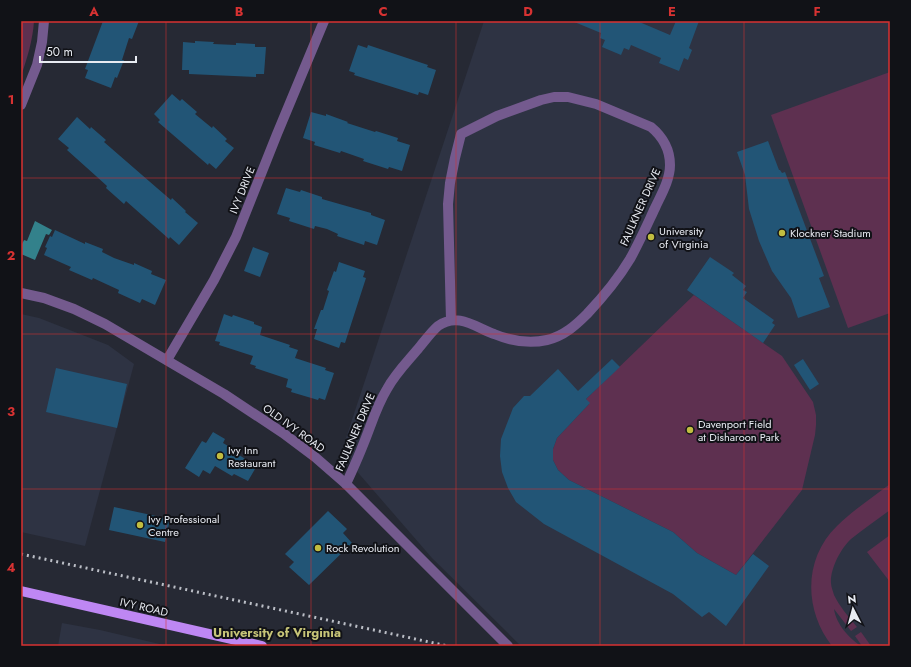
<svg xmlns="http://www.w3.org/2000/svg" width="911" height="667" viewBox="0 0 911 667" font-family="Jost,sans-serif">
	<rect width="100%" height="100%" fill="#262934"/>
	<g fill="#2e3343">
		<path d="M484 21H890V646H521L432 558 341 453Z"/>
		<path d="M21 314 39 318 108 345 134 364 85 546 21 532Z"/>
		<path d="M62 623 100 630 168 646H58Z"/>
	</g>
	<g fill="#5e3050">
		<path d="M21 21H34C33 39 27 59 21 76Z"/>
		<path d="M890 72V313L848 328 771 115Z"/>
		<path d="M694 295 782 356 813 402 816 415V425L815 435 802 490 736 575 697 553 673 532 569 480 558 470 553 460V449L557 438 589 404 586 399Z"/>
		<path d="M890 484V510C877 520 863 529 851 539 841 548 830 569 831 583 831 587 833 591 834 595 839 606 849 617 857 627L851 631 834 609C836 624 849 638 861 646H832C804 610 803 559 837 526 853 510 872 498 890 484Z"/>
		<path d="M890 535V582L867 552Z"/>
		<path d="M861 632 871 646H862L855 636Z"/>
	</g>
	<path fill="#33818b" d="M35 221 52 230 49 235 46 234 35 260 21 254V246L24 240 27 241Z"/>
	<g fill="#225576">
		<path d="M103 21H139L132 39 129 38 122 60H124L117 78 115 77 111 88 85 78 88 70 85 69Z"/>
		<path d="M572 21H637L670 35 676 21H699L689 48 692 50 688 60 684 58 679 71 659 63 661 58 631 45 629 50 624 48 621 55 602 47 605 40 600 38 601 33Z"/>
		<path d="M195 41 214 42 213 44 236 45V43L255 44V47H266L264 74H256V77L189 74V70H182L183 42 195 43Z"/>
		<path d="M358 45 367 48 368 45 428 65 427 67 436 70 428 95 419 92 418 95 354 75 355 73 349 71Z"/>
		<path d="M172 94 180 101 182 99 197 112 195 114 212 128 213 126 227 139 225 141 234 148 216 169 209 163 208 165 158 122 160 120 154 114Z"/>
		<path d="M311 112 326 116V114L348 122 347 123 375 132 376 131 398 138 397 141 410 145 402 171 389 167 388 169 363 161 364 159 341 151 340 153 314 145 315 142 303 138Z"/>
		<path d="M77 117 90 129 91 127 106 140 104 142 157 188 171 200 172 198 186 211 185 212 198 223 179 245 170 237 169 239 126 201 124 204 106 188 107 186 96 176 67 150 69 148 58 139Z"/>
		<path d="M768 141 779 170H780L782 173 785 172 824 276 819 278 830 307 798 318 791 298 772 271 759 241 749 209 745 175 737 152Z"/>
		<path d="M286 188 300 192 301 190 322 197V199L371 213V215L385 220 377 245 365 241 364 245 337 236 338 234 327 229 315 226 314 229 289 221 290 218 277 214Z"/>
		<path d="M55 230 85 244V242L103 249 102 252 114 258 134 265V263L152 271 151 274 166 280 155 305 142 299 140 303 118 293 119 290 93 278 92 280 69 270 71 267 44 255 47 248 45 247 50 236 52 237Z"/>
		<path d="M253 247 269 253 260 277 244 271Z"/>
		<path d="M710 257 734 273 732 275 746 286 743 290 747 292 743 298 774 320 772 323 775 325 763 343 687 290Z"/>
		<path d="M339 262 365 271 363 277 366 278 345 343 341 342 339 348 314 339 317 329H314L321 310H323L329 291 327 290 334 271 336 272Z"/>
		<path d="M224 314 232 317 233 315 254 322V324L262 327 260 335 290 345 289 347 298 350 295 358 326 368 325 370 334 373 325 400 319 398 318 400 291 392 292 389 286 387 288 379 255 368 256 366 250 364 253 356 219 345 220 342 215 341Z"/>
		<path d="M612 359 620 367 586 399 590 403 557 438 553 449V460L558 470 569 480 673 532 697 553 736 575 753 554 769 566 726 626 709 612 702 617 673 594 544 524 516 502 508 488 502 472 500 456 501 439 513 408 524 396H530L558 369 578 391Z"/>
		<path d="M803 359 819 384 810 390 794 365Z"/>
		<path d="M56 368 127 384 117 428 46 412Z"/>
		<path d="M213 432 225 439 223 443 235 450 234 452 252 463 250 466 255 469 248 481 234 474 232 476 215 466 210 474 203 470 199 477 185 468 202 441 206 443Z"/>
		<path d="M114 507 170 519 165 542 109 530Z"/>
		<path d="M328 511 347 529 343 533 352 543 309 585 289 567 294 562 285 554Z"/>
	</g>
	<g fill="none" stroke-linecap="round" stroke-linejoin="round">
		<g stroke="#745a8e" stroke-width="10">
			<path d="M21 105 37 65 42 42 44 21"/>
			<path d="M21 293 44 298 74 309 105 324 224 394 283 433 315 457 346 484 508 646"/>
			<path d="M167 360 214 280 236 237 277 134 324 21"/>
			<path d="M346 484C352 471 358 458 363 445 371 426 376 407 387 389 395 374 407 362 418 349 424 342 431 332 438 326 458 312 475 327 494 334 511 341 529 344 547 340 564 336 576 325 587 314 603 297 618 279 630 259 639 243 647 225 655 208 661 195 670 180 670 165 670 149 663 137 651 127L596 104 568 97H554L541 100 497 116 461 134 455 158 450 183 448 204 451 320"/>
		</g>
		<path stroke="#be87f3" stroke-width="10" d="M21 591 262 646"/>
		<path stroke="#bbbec6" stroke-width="3" stroke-dasharray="2 4" stroke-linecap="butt" d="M21 554 448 646"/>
	</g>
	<path fill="none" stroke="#d73232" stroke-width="1" stroke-opacity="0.55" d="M166 21V646M311 21V646M456 21V646M600 21V646M744 21V646M21 178H890M21 334H890M21 489H890"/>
	<g fill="#c1bd40" stroke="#111217" stroke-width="1.5">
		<circle cx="782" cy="233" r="4"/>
		<circle cx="651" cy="237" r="4"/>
		<circle cx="690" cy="430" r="4"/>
		<circle cx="220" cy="456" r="4"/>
		<circle cx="140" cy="525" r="4"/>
		<circle cx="318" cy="548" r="4"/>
	</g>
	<g text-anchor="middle" stroke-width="4" stroke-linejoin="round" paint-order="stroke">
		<g font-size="11" fill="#e8ebf2" stroke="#111217">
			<text transform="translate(242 190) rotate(-68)" y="4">IVY DRIVE</text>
			<text transform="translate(640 207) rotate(-66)" y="4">FAULKNER DRIVE</text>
			<text transform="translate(294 428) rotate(36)" y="4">OLD IVY ROAD</text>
			<text transform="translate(355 432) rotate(-67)" y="4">FAULKNER DRIVE</text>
			<text transform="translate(144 607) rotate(13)" y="4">IVY ROAD</text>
		</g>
		<g font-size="11" fill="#e8ebf2" stroke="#111217" text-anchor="start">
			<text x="659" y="235">University<tspan x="659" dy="13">of Virginia</tspan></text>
			<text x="790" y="237">Klockner Stadium</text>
			<text x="698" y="428">Davenport Field<tspan x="698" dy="13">at Disharoon Park</tspan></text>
			<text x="228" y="454">Ivy Inn<tspan x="228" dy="13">Restaurant</tspan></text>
			<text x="148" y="523">Ivy Professional<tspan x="148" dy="13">Centre</tspan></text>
			<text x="326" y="552">Rock Revolution</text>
		</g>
		<g font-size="13" font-weight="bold" fill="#c7c578" stroke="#111217">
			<text x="277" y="637">University of Virginia</text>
		</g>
	</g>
	<rect width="911" height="667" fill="none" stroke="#111217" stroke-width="44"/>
	<g transform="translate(853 609) rotate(354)" stroke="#111217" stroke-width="3" paint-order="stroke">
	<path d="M0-3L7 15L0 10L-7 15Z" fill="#e8ebf2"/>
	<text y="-6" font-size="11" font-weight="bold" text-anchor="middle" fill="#e8ebf2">N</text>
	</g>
	<path d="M40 56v6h96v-6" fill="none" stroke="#e8ebf2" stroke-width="2"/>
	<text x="46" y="56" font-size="12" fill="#e8ebf2" stroke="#111217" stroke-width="3" paint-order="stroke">50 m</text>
	<rect x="22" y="22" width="867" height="623" fill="none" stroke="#d73232" stroke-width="1.5"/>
	<g font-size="13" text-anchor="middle" font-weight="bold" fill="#d73232">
		<text x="94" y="16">A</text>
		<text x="239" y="16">B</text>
		<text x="383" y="16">C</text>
		<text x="528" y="16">D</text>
		<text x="672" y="16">E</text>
		<text x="817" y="16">F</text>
		<text x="11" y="104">1</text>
		<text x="11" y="260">2</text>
		<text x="11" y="416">3</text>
		<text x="11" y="572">4</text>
	</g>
</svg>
